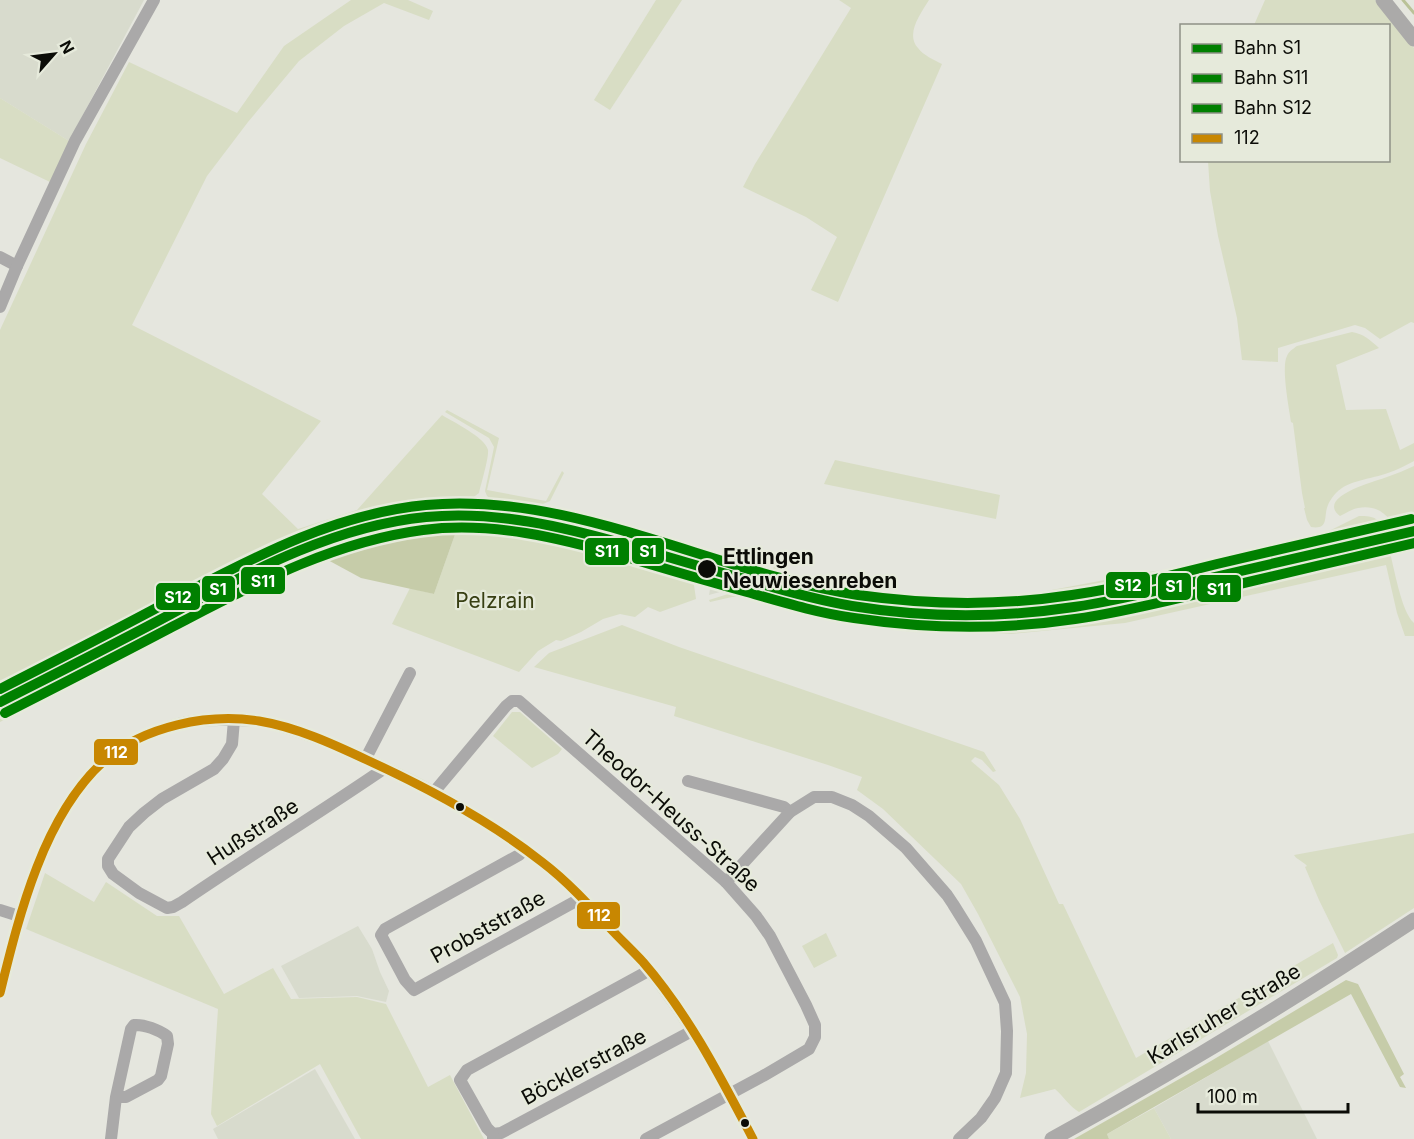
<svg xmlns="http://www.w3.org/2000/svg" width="1414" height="1139" viewBox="0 0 1414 1139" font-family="Inter,sans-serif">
	<rect width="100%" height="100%" fill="#e5e6de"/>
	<g fill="#d8dbcd">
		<path d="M0 0H144L69 141 0 98Z"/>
		<path d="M446 510 480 511 513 514 545 519 584 528 601 533 608 532 734 569 760 572 738 587 709 595 711 583 603 553V549L559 537 507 527 459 524 439 525 364 538 323 551 268 575 178 620 94 665 71 675 0 714V699L269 559 321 536 351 527 377 520 409 514Z"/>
		<path d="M1372 537 1375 551 1097 614 1008 627 940 626 885 622 827 612 767 597 744 589 763 578 830 597 890 606 950 610H1010L1066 604 1100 597Z"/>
		<path d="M358 926 372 949 380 972 389 991 386 1002 357 996 299 998 281 966Z"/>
		<path d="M1268 1041 1317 1139H1171L1154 1108Z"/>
		<path d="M315 1069 355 1139H218L213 1129Z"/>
	</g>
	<g fill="#d8ddc4">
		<path d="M351 0H408L433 11 429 20 384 3 344 26 299 61 248 122 207 176 132 325 321 421 262 494 298 529 357 510 442 415C453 422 485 437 488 450 489 458 481 484 479 493L471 499 406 505 372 512 332 522 289 538 187 590 145 606 91 637 0 686V330L86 144 129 62 237 113 284 46Z"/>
		<path d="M656 0H682L610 110 594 100Z"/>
		<path d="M839 0H929C921 13 905 34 918 48 923 55 934 60 942 64L838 302 811 290 837 237 806 217 743 187 755 164 851 8Z"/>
		<path d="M1265 0H1375L1414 48V323L1411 322 1380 339 1365 328 1355 325 1278 348V362L1242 360 1237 318 1218 236 1210 191 1208 161 1388 160V26L1254 25Z"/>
		<path d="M0 98 69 141 50 182 0 158Z"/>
		<path d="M1352 332C1364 334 1370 340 1379 348L1336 365 1346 410 1386 409 1400 450 1414 443V461C1406 465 1397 470 1388 473 1372 479 1348 480 1336 493 1333 496 1329 502 1328 505 1323 516 1330 530 1311 527L1307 520 1304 508H1305L1302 493 1293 423 1291 422C1289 408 1281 367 1287 356 1289 351 1293 349 1297 346Z"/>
		<path d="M447 410 499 438 487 490 546 501 562 471 564 473 550 501 538 506 493 500 487 496 485 491 494 447 489 438 445 412Z"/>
		<path d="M835 460 1000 495 996 519 824 484Z"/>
		<path d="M1414 466V526L1396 531C1390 515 1376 504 1358 508 1352 509 1346 513 1340 516 1315 497 1376 481 1387 477 1396 474 1405 470 1414 466Z"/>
		<path d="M446 507C493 506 539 512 585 520L584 528C538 518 492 507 445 511 402 514 360 522 320 537 268 556 219 584 169 610 113 640 57 670 0 699V692L98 641 149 610 194 593 268 555 299 541 350 523 376 517 408 511Z"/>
		<path d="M1359 516C1375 516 1379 518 1386 533L1372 536V537L1100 597C990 617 874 615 767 581V579L763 578 777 564 782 566 778 569 777 576 784 578 785 574 788 572 800 580 813 584 870 592 908 596 964 598 1015 597 1147 572 1163 570 1164 573 1315 538Z"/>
		<path d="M458 526 503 530 563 543 693 578 696 599 660 612 648 607 635 617 620 614 603 619 581 632 561 641 556 640 538 651 519 672 392 624 410 588 434 594Z"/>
		<path d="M1389 549C1394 566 1401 612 1414 623V636H1405L1397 613 1386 565 1125 623 1011 634 912 632 832 620 750 596 732 597 710 602 709 600 744 589 767 597 827 612 885 622 940 626 1008 627 1097 614Z"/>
		<path d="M323 551 326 559 205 610 203 608 268 575Z"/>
		<path d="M622 625 679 647 984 752 996 771 993 772 982 760 975 757 971 761 999 785 1020 819 1059 904H1063L1136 1058 1333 943 1338 955 1337 958 1079 1112C1070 1107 1063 1096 1055 1089L1020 1098 1026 1073 1027 1034 1020 997 978 914 961 884 883 809 857 790 862 777 828 765 674 716 676 707 534 667 549 653Z"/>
		<path d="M94 665 96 670 0 722V714L71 675Z"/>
		<path d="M512 712H520L562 749 558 754 532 768 493 736Z"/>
		<path d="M1414 833V908L1345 953 1319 900 1305 867 1307 866C1303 861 1297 860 1294 855Z"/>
		<path d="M45 873 94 902 106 882 157 916H179L224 994 273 968 291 999 357 997 386 1004 428 1087 450 1075 484 1139H361L320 1064 217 1126 211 1114 218 1009 26 929Z"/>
		<path d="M826 933 837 956 814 968 802 946Z"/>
		<path d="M1154 1108 1171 1139H1109L1107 1134Z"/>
	</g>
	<g fill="#c6cca9">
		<path d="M450 526H458L434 594 361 578 326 559 323 551 364 538 410 530Z"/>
		<path d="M1346 980 1358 984 1404 1074 1400 1077 1406 1088 1400 1087 1351 994 1107 1134 1109 1139H1074L1211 1061Z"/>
	</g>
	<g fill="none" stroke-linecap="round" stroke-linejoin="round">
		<path stroke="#bac298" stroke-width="3" d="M1403 0 1414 13"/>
		<g stroke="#aaa9a9" stroke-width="12">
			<path d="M0 257 17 266"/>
			<path d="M0 307 17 266 75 141 154 0"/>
			<path d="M234 720 232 744 223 759 214 769 162 799 144 813 129 827 108 859V866L113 874 139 893 167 908 173 907 182 902C249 856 318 814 385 768"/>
			<path d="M366 758 410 673"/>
			<path d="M688 781 784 807 790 812"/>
			<path d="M434 792 506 706 512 701H519L726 882 756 916 770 936 806 1005 815 1025V1037L809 1049 763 1076 646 1139"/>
			<path d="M525 849 519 855 385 929 381 935 405 980 414 990 576 901 581 896"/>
			<path d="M726 882 790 812 814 797H832L852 805 869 816 906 848 947 895 953 904 976 941 1005 1003 1007 1031 1006 1073 995 1098 981 1118 959 1139"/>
			<path d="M0 910 19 916"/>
			<path d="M0 993C18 921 38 834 89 777 94 772 99 766 104 761 130 740 160 727 193 721 202 720 211 720 220 720 234 720 250 719 264 722 307 732 348 750 387 769 402 776 417 783 431 791 465 808 498 830 529 852 562 875 589 905 617 935 628 947 640 958 650 971 691 1022 723 1081 753 1139"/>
			<path d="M493 1134 501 1133 692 1031"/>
			<path d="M111 1139 116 1097 131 1029 134 1025C144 1024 159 1030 167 1036L168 1044 161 1076 158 1080 126 1097H116"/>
			<path d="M493 1139V1134L487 1128 460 1080 467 1070 650 970"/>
		</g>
		<g stroke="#abaaa9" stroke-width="15">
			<path d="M1383 0 1414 39"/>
			<path d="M1052 1139C1175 1072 1297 997 1414 920"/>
		</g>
		<defs>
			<path id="bus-1" d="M0 993C19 916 43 816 104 761 144 726 208 713 259 721 296 727 333 744 367 760 428 788 489 820 542 862 567 881 588 904 609 927 620 939 632 950 643 962 689 1015 721 1078 753 1139"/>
		</defs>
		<use href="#bus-1" stroke="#e6eadb" stroke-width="14"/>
		<use href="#bus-1" stroke="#c88701" stroke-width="9"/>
		<defs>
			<path id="rail-1" d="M0 702C57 673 115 644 171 614 252 571 334 526 426 517 495 510 565 527 631 546 671 558 711 570 752 581 785 591 818 600 852 606 926 618 1001 618 1074 607 1123 600 1171 587 1219 576 1284 561 1349 546 1414 531"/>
			<path id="rail-2" d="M5 713C60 685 115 657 170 628 251 586 331 542 423 530 491 521 561 538 626 557 666 569 707 581 747 592 782 602 818 613 854 618 928 629 1002 630 1075 619 1126 612 1177 598 1227 587 1289 572 1352 558 1414 543"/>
			<path id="rail-3" d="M0 689C55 661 110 633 164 604 247 561 331 514 426 505 573 491 715 573 858 595 929 605 1001 606 1072 595 1121 588 1169 576 1217 564 1281 549 1346 534 1411 519"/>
		</defs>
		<use href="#rail-1" stroke="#e6eadb" stroke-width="15"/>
		<use href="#rail-2" stroke="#e6eadb" stroke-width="15"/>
		<use href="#rail-3" stroke="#e6eadb" stroke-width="15"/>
		<use href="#rail-1" stroke="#008000" stroke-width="10"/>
		<use href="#rail-2" stroke="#008000" stroke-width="10"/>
		<use href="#rail-3" stroke="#008000" stroke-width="10"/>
	</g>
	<g fill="#0b0c07" stroke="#e6eadb" stroke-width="2">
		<circle cx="707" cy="569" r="10"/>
		<circle cx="460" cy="807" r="5"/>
		<circle cx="745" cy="1123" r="5"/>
	</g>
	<g text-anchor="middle" stroke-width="4.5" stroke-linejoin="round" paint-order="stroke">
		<g font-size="21" font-weight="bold" fill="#0b0c07" stroke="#e6eadb" text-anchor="start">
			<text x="723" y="564">Ettlingen<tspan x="723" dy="24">Neuwiesenreben</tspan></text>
		</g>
		<g font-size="21" fill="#383f13" stroke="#e6eadb">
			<text x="495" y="608">Pelzrain</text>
		</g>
		<g font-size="21" fill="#0b0c07" stroke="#e6eadb">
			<text transform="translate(671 811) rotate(42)" y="7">Theodor-Heuss-Straße</text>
			<text transform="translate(253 832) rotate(-33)" y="7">Hußstraße</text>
			<text transform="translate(488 927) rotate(-29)" y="7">Probststraße</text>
			<text transform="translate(1224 1014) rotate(-31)" y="7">Karlsruher Straße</text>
			<text transform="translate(584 1067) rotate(-28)" y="7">Böcklerstraße</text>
		</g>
	</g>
	<g stroke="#e6eadb" stroke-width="2">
		<rect x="631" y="537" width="34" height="28" rx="6" fill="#008000"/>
		<rect x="584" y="537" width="46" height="29" rx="6" fill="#008000"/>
		<rect x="240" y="566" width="46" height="29" rx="6" fill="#008000"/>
		<rect x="1105" y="571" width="46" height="28" rx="6" fill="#008000"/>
		<rect x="1157" y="572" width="35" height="29" rx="6" fill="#008000"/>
		<rect x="1196" y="574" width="46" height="29" rx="6" fill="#008000"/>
		<rect x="201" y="575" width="35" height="28" rx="6" fill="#008000"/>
		<rect x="155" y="582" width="46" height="29" rx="6" fill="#008000"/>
		<rect x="93" y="738" width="46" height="28" rx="6" fill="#c88701"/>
		<rect x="576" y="901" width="45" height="29" rx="6" fill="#c88701"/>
	</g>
	<g font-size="16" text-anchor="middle" font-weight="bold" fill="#fff">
		<text x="648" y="557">S1</text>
		<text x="607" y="557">S11</text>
		<text x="263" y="587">S11</text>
		<text x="1128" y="591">S12</text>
		<text x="1174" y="592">S1</text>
		<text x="1219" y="595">S11</text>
		<text x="218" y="595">S1</text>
		<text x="178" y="603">S12</text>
		<text x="116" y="758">112</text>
		<text x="599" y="921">112</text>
	</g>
	<rect x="1180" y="24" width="210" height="138" fill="#e6eadb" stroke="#8e9186" stroke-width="1.5"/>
	<rect x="1192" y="44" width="30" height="9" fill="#008000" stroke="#8e9186" stroke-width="1.5"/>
	<text x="1234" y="54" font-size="18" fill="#0b0c07">Bahn S1</text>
	<rect x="1192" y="74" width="30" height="9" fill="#008000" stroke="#8e9186" stroke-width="1.5"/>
	<text x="1234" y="84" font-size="18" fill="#0b0c07">Bahn S11</text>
	<rect x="1192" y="104" width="30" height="9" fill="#008000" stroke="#8e9186" stroke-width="1.5"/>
	<text x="1234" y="114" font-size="18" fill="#0b0c07">Bahn S12</text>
	<rect x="1192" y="134" width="30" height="9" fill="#c88701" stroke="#8e9186" stroke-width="1.5"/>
	<text x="1234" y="144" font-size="18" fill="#0b0c07">112</text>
	<g transform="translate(54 54) rotate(62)" stroke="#e6eadb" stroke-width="4.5" paint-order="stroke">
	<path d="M0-4.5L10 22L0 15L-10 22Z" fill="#0b0c07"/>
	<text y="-9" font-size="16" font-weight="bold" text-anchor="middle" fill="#0b0c07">N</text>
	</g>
	<path d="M1198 1103v9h150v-9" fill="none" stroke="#0b0c07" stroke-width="3"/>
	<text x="1207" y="1103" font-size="18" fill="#0b0c07" stroke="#e6eadb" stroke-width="4.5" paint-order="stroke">100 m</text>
</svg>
